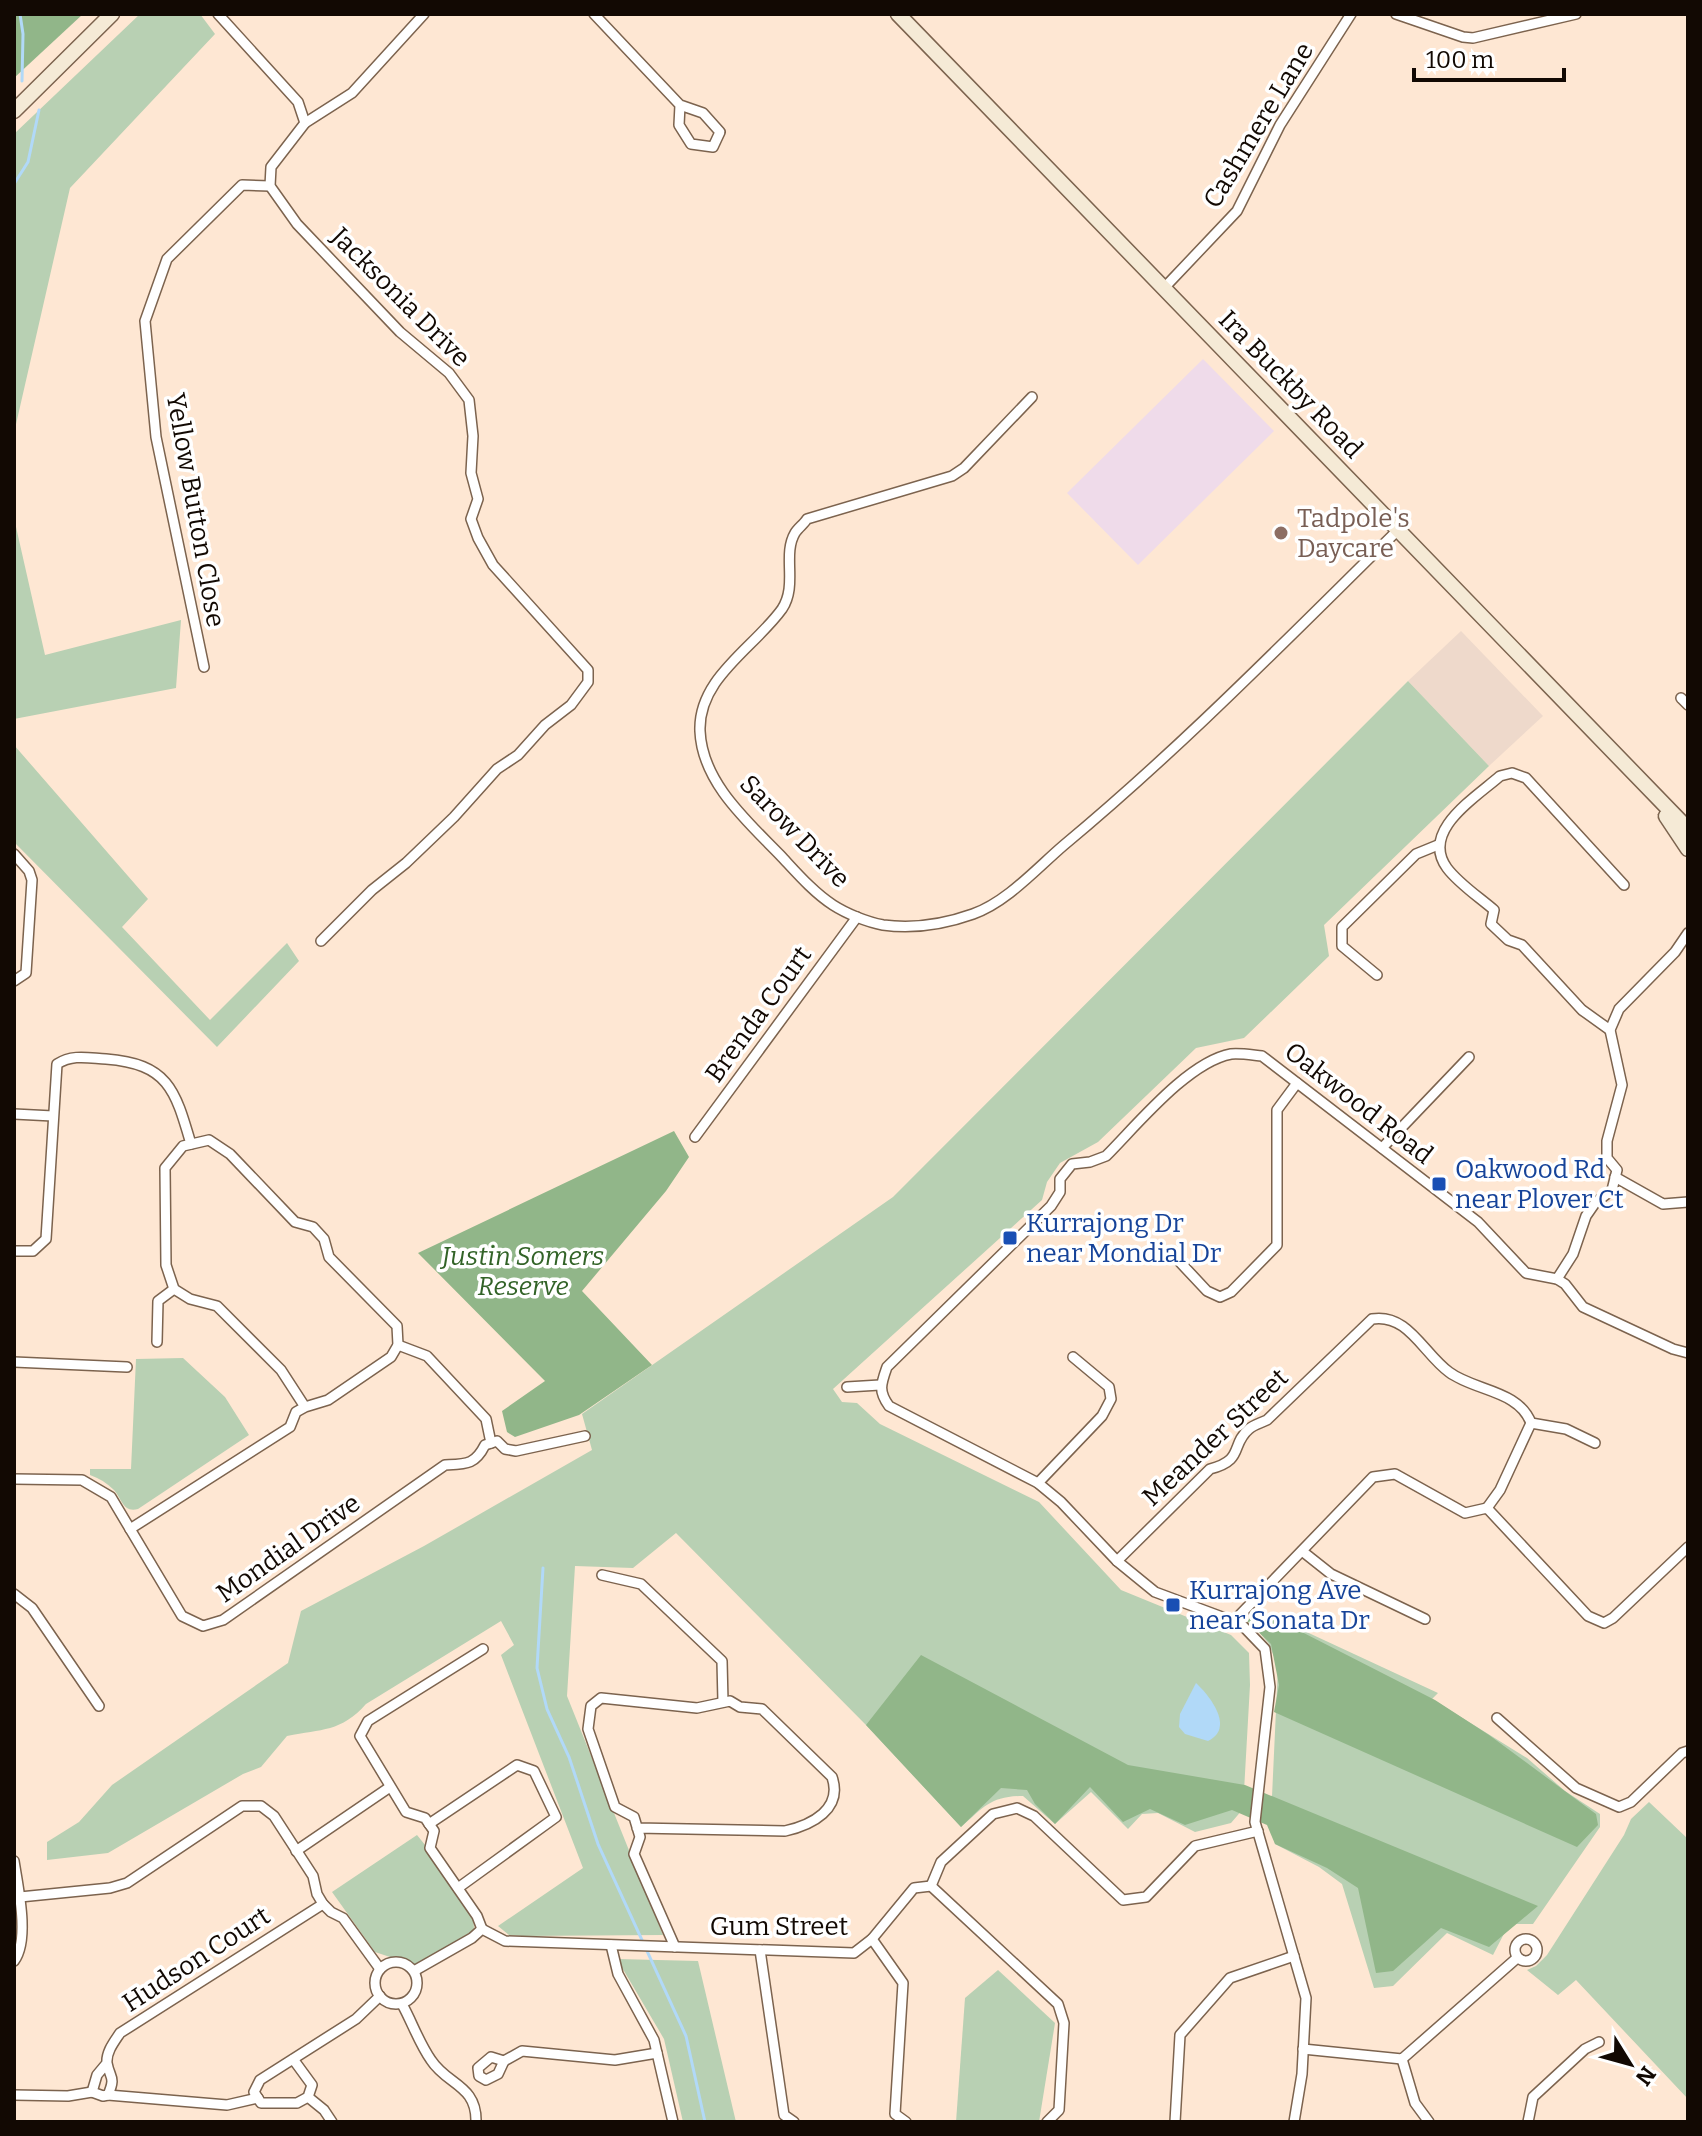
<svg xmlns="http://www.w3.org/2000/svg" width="1702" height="2136" viewBox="0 0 1702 2136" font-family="Bitter,serif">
	<rect width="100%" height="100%" fill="#fee7d3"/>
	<path fill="#efdbea" d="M1203 359 1274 431 1138 565 1067 493Z"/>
	<path fill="#eed9cb" d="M1461 631 1543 716 1489 766 1408 681Z"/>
	<g fill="#b8d0b3">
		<path d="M140 14H200L215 34 70 188 14 433V134Z"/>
		<path d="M14 518 45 655 181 620 176 688 14 719Z"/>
		<path d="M1408 681 1489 766 1324 925 1329 956 1244 1038 1196 1048 1098 1142 1060 1163 1047 1182 1042 1200 833 1389 842 1402 857 1403 880 1424 1039 1502 1121 1590 1231 1635 1249 1653 1250 1685 1243 1809 1231 1823 1195 1832 1158 1813 1142 1814 1128 1829 1091 1792 1055 1824 1023 1796C991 1796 984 1807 961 1827L866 1725 676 1533 633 1568 575 1566 567 1696 663 1935 522 1936 509 1935 498 1926 583 1868 501 1655 514 1645 501 1621 366 1704C341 1732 322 1729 287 1736L261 1767 243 1774 108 1853 47 1860V1842L79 1822 112 1785 288 1663 301 1611 424 1546 592 1450 582 1414 893 1197Z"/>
		<path d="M14 745 148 899 122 927 210 1020 287 943 299 961 217 1047 14 842Z"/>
		<path d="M183 1358 225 1397 249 1435 138 1509C123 1513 122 1499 114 1490 107 1483 99 1478 90 1475V1469H131L136 1359Z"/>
		<path d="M1259 1610 1438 1693 1432 1699 1527 1758 1565 1791 1600 1814V1827L1533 1924H1509L1493 1955 1447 1933 1393 1986 1374 1988 1342 1884 1319 1867 1275 1844 1271 1818 1278 1667 1269 1644 1250 1621Z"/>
		<path d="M1649 1802 1688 1839V2099L1576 1980 1558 1995 1527 1970 1536 1966 1547 1955 1624 1835 1631 1819Z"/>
		<path d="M417 1835C435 1858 476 1901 474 1930L417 1966 375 1952 332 1892Z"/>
		<path d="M617 1959 698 1961 736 2122H683L664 2039Z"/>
		<path d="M998 1970 1055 2023 1039 2122H956L965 1998Z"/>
	</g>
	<g fill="#91b689">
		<path d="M14 14H83L14 78Z"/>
		<path d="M674 1131 689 1157 666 1191 582 1291 652 1365 579 1415 515 1437 507 1432 502 1411 545 1381 418 1253Z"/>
		<path d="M1259 1610 1435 1700 1489 1735 1596 1814 1598 1825 1577 1847 1274 1712 1279 1685 1271 1644 1247 1621Z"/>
		<path d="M921 1655 1128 1765 1245 1785 1538 1906 1489 1947 1441 1928 1393 1971 1376 1973 1358 1888 1327 1868 1275 1844 1267 1825 1232 1810 1185 1825 1150 1809 1123 1822 1090 1787 1055 1824 1035 1804 1027 1790 1001 1788 961 1827 866 1725Z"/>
	</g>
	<path fill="#b1d9f8" d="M1196 1683C1210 1696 1235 1728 1208 1741L1185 1734 1179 1727 1180 1714Z"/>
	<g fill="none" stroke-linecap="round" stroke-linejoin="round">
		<g stroke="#b1d9f8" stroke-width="3">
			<path d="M20 14 23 34 22 81"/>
			<path d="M14 184 28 162 39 110"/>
			<path d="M543 1568 537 1668 547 1709 569 1757 598 1844 686 2036 705 2122"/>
		</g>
		<defs>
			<g id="street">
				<path d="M218 14 298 102 305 123 271 167 270 186 297 224 400 332 449 373 469 400 473 436 471 473 478 499 471 519 478 538 493 565 588 670V682L571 705 545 725 518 755 497 769 454 817 406 863 372 890 321 941"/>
				<path d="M594 14 680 105 703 113 720 132 713 147 691 144 679 125 680 105"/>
				<path d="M1396 14 1463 37 1473 38 1576 14"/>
				<path d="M305 123 352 93 424 14"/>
				<path d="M1164 288 1237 211 1280 125 1351 14"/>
				<path d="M1032 397 964 468 952 476 807 519C804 524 798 528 795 533 782 555 798 585 782 609 754 648 698 678 700 731 702 782 747 821 780 855 796 872 813 892 833 905 847 914 867 922 883 925 913 929 945 924 973 914 1007 902 1037 868 1064 845 1182 747 1290 636 1399 529"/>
				<path d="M204 667 156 437 145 321 167 259 242 185 270 186"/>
				<path d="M1681 698 1688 705"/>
				<path d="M14 854 29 871 32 880 26 973 14 981"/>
				<path d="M1377 975 1342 946V927L1416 854 1438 845"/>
				<path d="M1610 1030 1582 1010 1522 945 1508 940 1491 924 1494 910C1479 897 1459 884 1447 868 1420 831 1475 798 1500 776L1512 773 1526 778 1624 885"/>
				<path d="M14 1114 53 1116"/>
				<path d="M695 1137 857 917"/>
				<path d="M1382 1148 1469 1057"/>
				<path d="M1615 1177 1663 1204 1688 1202"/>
				<path d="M14 1251H33L46 1239 57 1064C73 1054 88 1058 106 1059 168 1064 175 1089 191 1144"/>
				<path d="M1177 1259 1207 1291 1220 1297 1231 1292 1277 1245V1110L1297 1083"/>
				<path d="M1557 1279 1573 1254 1586 1216 1595 1203 1612 1190 1617 1170 1607 1158V1141L1622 1085 1610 1030 1619 1009 1675 952 1688 933"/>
				<path d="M157 1342 158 1301 174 1289"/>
				<path d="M398 1345 427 1356 486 1419 491 1443"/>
				<path d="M14 1362 127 1367"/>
				<path d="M847 1387 880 1385"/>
				<path d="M1531 1423 1566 1429 1595 1443"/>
				<path d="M14 1479 82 1480 111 1497 182 1616 203 1626 223 1620 445 1465C466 1464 475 1465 485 1445L497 1441 505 1449 516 1451 585 1436"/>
				<path d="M1038 1483 1102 1416 1111 1399 1109 1387 1073 1357"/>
				<path d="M130 1529 290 1427 296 1412 305 1407 281 1370 217 1306 190 1299 174 1289 166 1265 165 1168 183 1146 209 1140 230 1154 295 1222 313 1227 324 1239 329 1257 397 1326 398 1345 391 1357 328 1400 305 1407"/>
				<path d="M1302 1551 1331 1574 1425 1619"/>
				<path d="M1117 1561 1210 1469C1245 1460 1230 1445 1249 1429 1253 1425 1261 1423 1267 1420L1372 1319C1408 1313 1423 1353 1449 1372 1474 1391 1519 1390 1531 1423L1500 1490 1487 1508"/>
				<path d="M602 1575 641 1584 722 1661 723 1702"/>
				<path d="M14 1594 32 1608 99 1706"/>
				<path d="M1234 1621 1373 1477 1395 1474 1465 1513 1487 1508 1588 1616 1604 1623 1613 1618 1688 1547"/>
				<path d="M1497 1718 1576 1788 1619 1807 1631 1802 1682 1753 1688 1751"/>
				<path d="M429 1824 517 1765 534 1771 556 1817 458 1888"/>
				<path d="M637 1828 785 1831C812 1825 843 1809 832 1777L762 1709 740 1707 730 1701 697 1708 601 1698 591 1706 588 1729 615 1807 634 1817 640 1837 634 1854 675 1947"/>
				<path d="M296 1851 390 1787"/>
				<path d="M14 1861C18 1887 30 1940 14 1961"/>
				<path d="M931 1886 941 1862 993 1814 1017 1808 1034 1816 1123 1900 1146 1897 1195 1846 1258 1831"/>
				<path d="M20 1897 110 1888 127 1883 242 1806H261L274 1816 313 1876 317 1894 323 1904 331 1912 343 1918 380 1969"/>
				<path d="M482 1929 477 1916 430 1848 434 1831 425 1818 406 1812 360 1736 368 1721 483 1649"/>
				<path d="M872 1939 903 1983 895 2114 906 2122"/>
				<circle cx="1526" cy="1950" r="11"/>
				<path d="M611 1945 618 1974 654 2040 673 2122"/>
				<path d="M760 1950 784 2115 794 2122"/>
				<circle cx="396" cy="1983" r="21"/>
				<path d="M414 1971 472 1938 482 1929 505 1941 854 1953 872 1939 914 1888 931 1886 1058 2004 1064 2023 1059 2110 1047 2122"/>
				<path d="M402 2004C412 2022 419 2043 431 2060 447 2085 477 2085 476 2122"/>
				<path d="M1303 2049 1402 2059 1517 1958"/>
				<path d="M491 2057 504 2061 498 2074 486 2080 479 2076 478 2068Z"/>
				<path d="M293 2059 312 2085 308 2097 297 2103H261L254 2092 260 2080 356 2019 380 1996"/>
				<path d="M1402 2059 1415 2103 1429 2122"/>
				<path d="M504 2061 522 2051 615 2060 657 2053"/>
				<path d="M107 2063 97 2075 92 2092 103 2096 108 2095C116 2076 110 2079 107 2063 106 2052 114 2042 120 2033L323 1904"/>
				<path d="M14 2095 68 2096 92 2092"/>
				<path d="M108 2095 227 2105 258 2098"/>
				<path d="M308 2097 324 2110 332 2122"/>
				<path d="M1175 2122 1180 2035 1230 1978 1294 1956"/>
				<path d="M1294 2122 1302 2074 1306 1998 1255 1822 1270 1687 1265 1649 1241 1624 1155 1592 1117 1561 1061 1502 1038 1483 889 1406C878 1391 881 1384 887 1367L1051 1206 1060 1192V1179L1072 1164 1090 1162 1106 1156C1137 1125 1188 1062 1231 1054 1240 1053 1252 1055 1262 1056L1478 1222 1526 1273 1557 1279 1565 1284 1583 1307 1673 1349 1688 1353"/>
				<path d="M1528 2122 1533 2097 1585 2049 1599 2042"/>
			</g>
			<g id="secondary">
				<path d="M898 14 1688 829"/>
				<path d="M14 111 112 14"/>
				<path d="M1666 816 1688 849"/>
			</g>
		</defs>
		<use href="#street" stroke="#7c634e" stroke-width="12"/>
		<use href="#secondary" stroke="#7c634e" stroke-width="17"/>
		<use href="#street" stroke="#fff" stroke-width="9"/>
		<use href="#secondary" stroke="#f5ead6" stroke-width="14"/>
	</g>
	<circle fill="#8d6e63" stroke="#fff" stroke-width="3" cx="1281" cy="533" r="8"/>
	<g fill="#1a4fb4" stroke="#fff" stroke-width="3">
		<rect x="1431" y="1176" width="16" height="16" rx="4"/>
		<rect x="1002" y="1230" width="16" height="16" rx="4"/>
		<rect x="1165" y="1597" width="16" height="16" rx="4"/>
	</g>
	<g text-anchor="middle" stroke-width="7" stroke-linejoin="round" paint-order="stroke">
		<g font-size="26" fill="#120903" stroke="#fff">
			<text transform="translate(1258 125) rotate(-59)" y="9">Cashmere Lane</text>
			<text transform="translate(401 297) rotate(45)" y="9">Jacksonia Drive</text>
			<text transform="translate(1291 384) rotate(46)" y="9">Ira Buckby Road</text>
			<text transform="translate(196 510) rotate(80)" y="9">Yellow Button Close</text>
			<text transform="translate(795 831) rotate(46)" y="9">Sarow Drive</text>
			<text transform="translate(758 1014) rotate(-54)" y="9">Brenda Court</text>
			<text transform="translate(1359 1103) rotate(38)" y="9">Oakwood Road</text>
			<text transform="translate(1215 1437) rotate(-43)" y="9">Meander Street</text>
			<text transform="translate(288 1548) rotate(-35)" y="9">Mondial Drive</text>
			<text x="779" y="1935">Gum Street</text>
			<text transform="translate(196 1959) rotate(-33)" y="9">Hudson Court</text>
		</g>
		<g font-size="26" fill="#785e54" stroke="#fff" text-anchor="start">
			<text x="1297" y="527">Tadpole's<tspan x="1297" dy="30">Daycare</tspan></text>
		</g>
		<g font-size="26" fill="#164399" stroke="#fff" text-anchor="start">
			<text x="1455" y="1178">Oakwood Rd<tspan x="1455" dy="30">near Plover Ct</tspan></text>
			<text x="1026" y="1232">Kurrajong Dr<tspan x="1026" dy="30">near Mondial Dr</tspan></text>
			<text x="1189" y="1599">Kurrajong Ave<tspan x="1189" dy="30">near Sonata Dr</tspan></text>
		</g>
		<g font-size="26" font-style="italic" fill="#326327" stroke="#fff">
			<text x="523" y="1265">Justin Somers<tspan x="523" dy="30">Reserve</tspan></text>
		</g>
	</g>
	<rect width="1702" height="2136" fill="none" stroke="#120903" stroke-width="32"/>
	<g transform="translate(1630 2064) rotate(127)" stroke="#ffffff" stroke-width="6" paint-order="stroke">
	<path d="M0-6L14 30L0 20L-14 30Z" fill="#120903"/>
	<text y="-12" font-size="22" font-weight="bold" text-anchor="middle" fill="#120903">N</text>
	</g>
	<path d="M1414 68v12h150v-12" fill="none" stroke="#120903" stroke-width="4"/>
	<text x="1426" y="68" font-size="24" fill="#120903" stroke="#ffffff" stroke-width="6" paint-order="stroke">100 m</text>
</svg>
